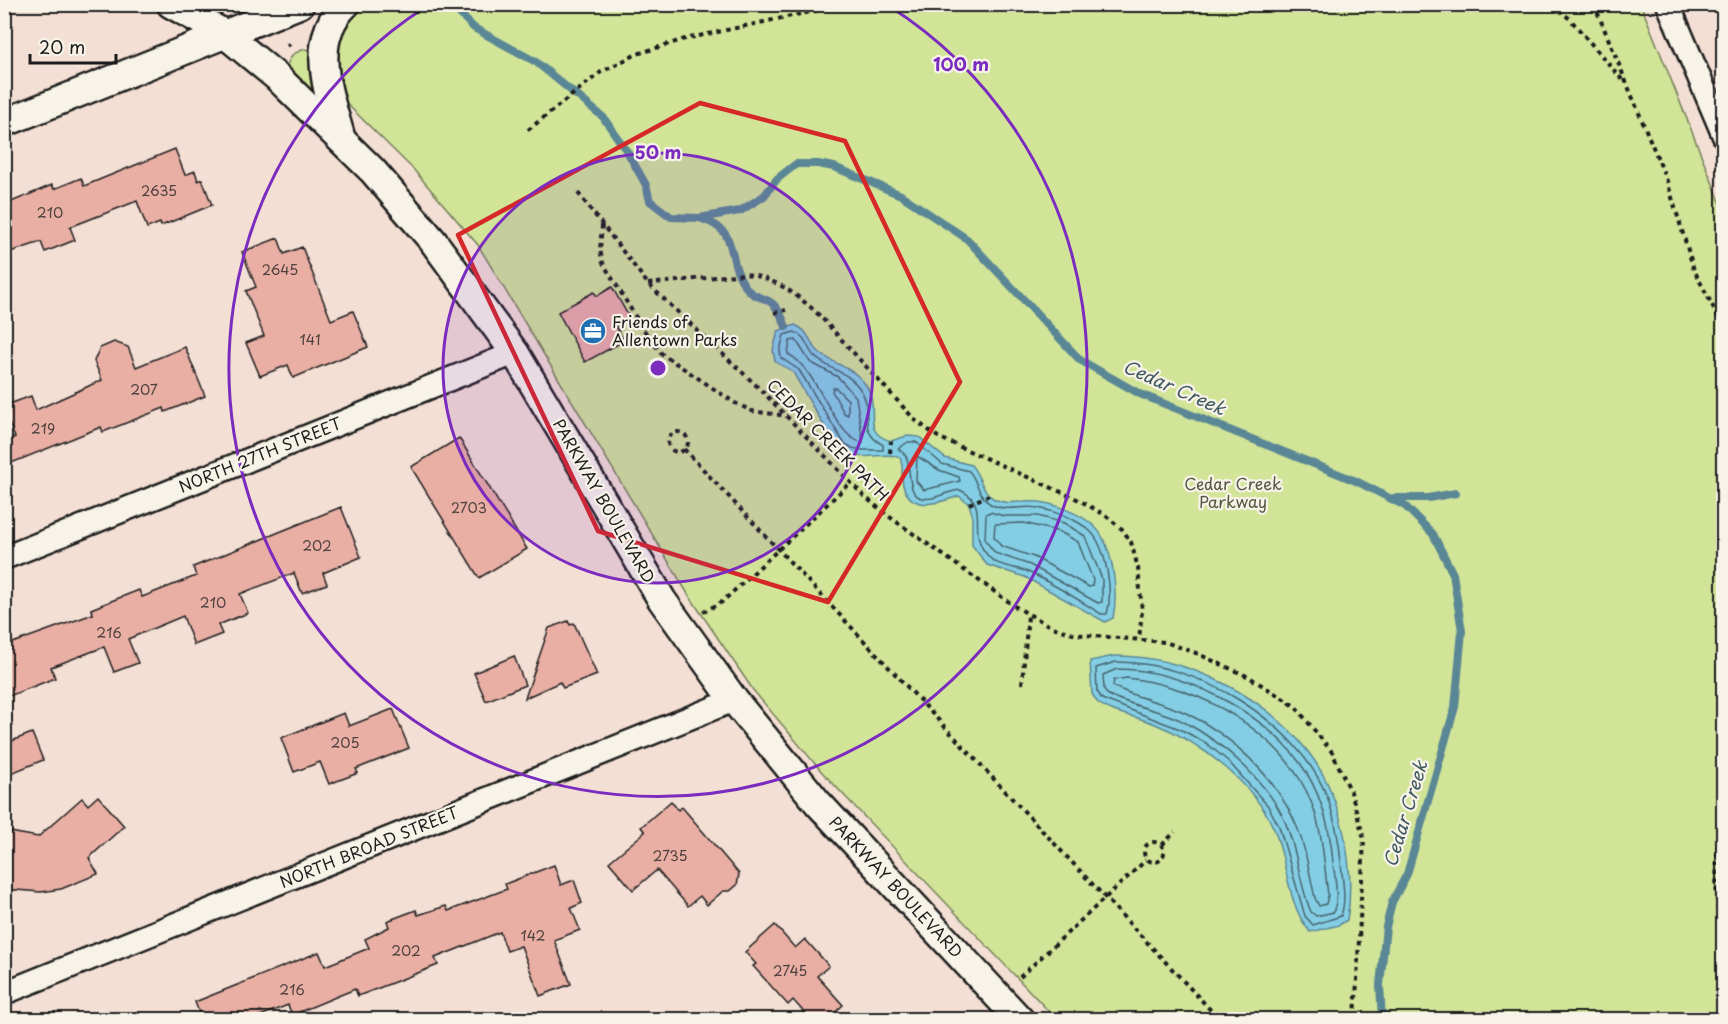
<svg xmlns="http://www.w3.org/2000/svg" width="1728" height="1024" viewBox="0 0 1728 1024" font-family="'Playpen Sans',sans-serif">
	<rect width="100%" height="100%" fill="#f3dfd4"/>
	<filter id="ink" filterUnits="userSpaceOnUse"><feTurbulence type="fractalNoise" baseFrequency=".0167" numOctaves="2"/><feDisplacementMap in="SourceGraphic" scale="12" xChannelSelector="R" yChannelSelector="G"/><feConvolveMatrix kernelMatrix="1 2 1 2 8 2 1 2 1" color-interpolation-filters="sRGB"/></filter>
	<g filter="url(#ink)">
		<g fill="#d1e498" stroke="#76805a" stroke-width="1.5">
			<path d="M360 4 1641 5 1723 209V1019H1056L822 772 753 690 688 594 478 245 414 170 346 103 335 82 337 36 350 12Z"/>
			<path d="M304 49 314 51 318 92 315 94 286 66 293 54Z"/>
		</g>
		<g fill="#84cee5" stroke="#5a8795" stroke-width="1.5">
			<path d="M795 325C810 331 808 342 819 352 835 366 859 368 869 391 879 413 861 432 891 441L907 436 919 437 945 458 971 465C980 475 982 492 994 499 1008 506 1025 500 1040 502 1058 505 1081 514 1094 526 1114 545 1118 593 1113 618L1105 622 1025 577 987 565 972 545V514L969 504 959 496C940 502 911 514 903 485 901 476 904 467 900 457 885 451 867 461 850 454 832 447 805 392 794 374 790 367 781 367 775 361L773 350 778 331Z"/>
			<path d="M1114 656C1186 655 1266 696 1309 753 1342 796 1356 868 1347 920L1339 925 1310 932C1286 902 1288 863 1274 829 1254 783 1199 741 1153 723 1135 716 1114 714 1098 703L1092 694 1090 661Z"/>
		</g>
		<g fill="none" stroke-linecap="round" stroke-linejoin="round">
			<g stroke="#46636c" stroke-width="1.5">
				<path d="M794 332C806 335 806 347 814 356 829 371 849 370 862 392 874 413 856 430 883 445V450H863L852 448 844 443 799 370 781 358 780 350 784 335Z"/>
				<path d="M796 340 810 362 838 377 856 397 863 442C836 442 818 368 788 354L790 341Z"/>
				<path d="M833 388H836L848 400V415L844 413 832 391Z"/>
				<path d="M908 442H916L942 464 969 471C978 481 978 497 992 505 1007 512 1023 505 1038 508 1055 511 1076 519 1089 530 1107 546 1113 593 1107 614H1101C1077 599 1053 583 1028 572 1016 567 998 567 989 557 964 531 993 505 960 490 950 491 941 496 932 498 905 503 912 474 907 459 906 454 902 452 898 449Z"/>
				<path d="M917 456 939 470 959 477 960 481 924 490 916 481Z"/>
				<path d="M990 512 1004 516H1038L1064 523 1085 536 1102 579V602L1098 603 1030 565 995 553 985 540 986 514Z"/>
				<path d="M1024 523 1060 532 1078 542 1093 580 1092 586 1089 587 1034 557 1001 546 994 537 995 524Z"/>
				<path d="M1116 662C1196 661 1299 722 1328 799 1335 819 1339 841 1341 862 1342 880 1347 899 1341 916L1313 925 1305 916 1279 826 1268 806 1228 761 1206 743 1180 729 1102 699 1097 691 1096 668Z"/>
				<path d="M1117 669C1181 669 1262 711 1300 763 1321 792 1330 826 1333 862 1335 878 1339 896 1334 912L1316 916 1311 912C1299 884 1298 853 1286 824 1270 784 1223 742 1184 722 1162 710 1126 705 1107 694L1104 689 1103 675Z"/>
				<path d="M1127 678C1200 686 1285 733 1312 804 1323 833 1324 864 1328 895L1326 904 1319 906 1315 898C1309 872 1305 842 1293 818 1272 774 1230 734 1186 713 1163 702 1135 698 1113 686L1114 680Z"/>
			</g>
			<g stroke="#5a8795" stroke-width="8">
				<path d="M450 4 474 28 536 62 603 117 628 153 646 185 650 201 671 217 699 218 740 211 764 196 777 179 796 164H818L834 167 901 195 967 239 1080 360 1140 394 1356 481 1405 506 1433 534 1453 574 1462 631 1455 707 1407 874 1392 902 1386 927 1380 985 1382 1020"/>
				<path d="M702 219C741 231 725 258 745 286 759 306 772 288 786 327"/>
				<path d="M1394 498H1428L1456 493"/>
			</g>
		</g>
		<g fill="#e9afa5" stroke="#1c1c1c" stroke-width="1.5">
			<path d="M175 149 185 175 195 171 198 181 202 179 212 205 161 226 160 223 147 228 137 201 70 227 75 240 45 252 41 242 4 254V205L52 185 54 189 81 178 84 186Z"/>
			<path d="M278 238 284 254 302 247 331 320 353 311 368 347 293 378 288 365 260 376 246 343 264 336 246 291 256 287 242 252Z"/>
			<path d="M612 287 629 317 615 325 624 341 585 362 558 312 594 292 597 296Z"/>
			<path d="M114 342 128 347 136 367 185 347 205 396 165 412 164 408 103 432 101 427 4 466V441L15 437 4 413V406L31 396 36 410 102 380 94 361 100 348Z"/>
			<path d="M459 438 527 549 479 578 411 467Z"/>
			<path d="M341 507 361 557 323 573 327 584 302 593 294 573 240 594 248 613 218 625 222 634 194 645 183 616 128 639 138 663 114 672 104 647 51 667 55 678 4 698V646L93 614 91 609 139 590 142 597 196 576 193 567Z"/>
			<path d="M568 621 570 625 574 623 597 675 563 688 560 682 525 698 549 628Z"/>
			<path d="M514 656 525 685 486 701 474 673Z"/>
			<path d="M393 709 409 748 356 769 358 773 329 784 320 762 294 772 281 738 344 713 349 726Z"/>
			<path d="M32 733 43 760 4 776V744Z"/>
			<path d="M98 796 124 826 89 858 98 874 61 889 41 892 4 889V831L38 837 82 798 88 805Z"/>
			<path d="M671 801 678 810 682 807 739 874 737 885 730 891H723L707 905 700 896 688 906 657 870 633 890 609 862 645 832 641 827Z"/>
			<path d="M554 865 561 885 574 880 582 903 571 908 580 930 554 940 571 984 540 996 521 946 507 951 500 932 435 958 438 965 410 976 358 996 355 989 292 1015 288 1005 250 1020H202L195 1002 319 952 325 966 369 948 365 939 389 927 387 921 416 910 418 915 446 906 448 911 507 889 505 884Z"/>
			<path d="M775 925 795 948 805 939 829 966 817 976 843 1005 827 1020H811L793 1000 788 1005 753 966 756 964 745 952Z"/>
		</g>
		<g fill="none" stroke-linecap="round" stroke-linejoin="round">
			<defs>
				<g id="minor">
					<path d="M1668 4 1724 136"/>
					<path d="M4 558 515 353"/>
					<path d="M4 993 734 700"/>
				</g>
				<g id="tertiary">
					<path d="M171 4 225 34 277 77 373 171 433 241 515 353 662 600 734 700 818 803 1020 1020"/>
					<path d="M4 123 300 4"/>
					<path d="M341 138C329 94 307 41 346 4"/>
				</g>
			</defs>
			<use href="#minor" stroke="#1c1c1c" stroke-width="27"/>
			<use href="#tertiary" stroke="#1c1c1c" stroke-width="32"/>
			<g stroke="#1c1c1c" stroke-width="4" stroke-dasharray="4.5 4.5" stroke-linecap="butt">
				<path d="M1552 4 1570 19 1625 83"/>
				<path d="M1594 4 1667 181 1694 270 1724 328"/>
				<path d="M287 43 290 47"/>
				<path d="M528 130 601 72 637 54 685 39 847 4"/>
				<path d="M578 193 648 284 759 388 864 496 887 515 1016 607 1050 626 1073 634 1165 642 1196 653 1249 677 1295 706 1332 752 1351 792 1364 839 1355 1020"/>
				<path d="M602 225 600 250 603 263 643 329 662 354 735 403 752 411 787 416"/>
				<path d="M648 284 744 274C774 277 797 294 819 315L915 420 938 437 1077 499 1105 515 1122 529 1131 542 1138 568 1142 611 1139 639"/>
				<path d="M774 313 786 310"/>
				<circle cx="678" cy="442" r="10"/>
				<path d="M684 449 1220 1020"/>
				<path d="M890 453 891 441"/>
				<path d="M969 504 989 495"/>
				<path d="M703 612 722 602 851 482"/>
				<path d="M1022 684 1028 616"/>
				<path d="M1724 808C1713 859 1715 908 1724 959"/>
				<circle cx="1154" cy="852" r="10"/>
				<path d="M1162 845 1175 832"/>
				<path d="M1020 977 1146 860"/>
				<path d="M1248 1020 1258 1016 1281 1020"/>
			</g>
			<use href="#minor" stroke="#f7f3e8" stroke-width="22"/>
			<use href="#tertiary" stroke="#f7f3e8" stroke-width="27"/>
		</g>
	</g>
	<path fill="none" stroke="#d62828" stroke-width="4.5" stroke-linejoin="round" d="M700 103 845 141 960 382 828 602 598 531 458 235Z"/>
	<circle cx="658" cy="368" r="215" fill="#7b2cbf" fill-opacity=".12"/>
	<g fill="none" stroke="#7b2cbf" stroke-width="3">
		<circle cx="658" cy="368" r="215"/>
		<path d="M889 6A429 429 0 1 1 427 6"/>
	</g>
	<defs>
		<symbol id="office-disc" viewBox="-11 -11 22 22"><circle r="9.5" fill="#1f6fb2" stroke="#f7f3e8"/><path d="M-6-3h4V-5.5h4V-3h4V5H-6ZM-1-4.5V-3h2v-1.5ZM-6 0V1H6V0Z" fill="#fff"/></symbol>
	</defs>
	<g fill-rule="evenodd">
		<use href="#office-disc" x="578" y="316" width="30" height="30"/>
	</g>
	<g text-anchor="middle" stroke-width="4.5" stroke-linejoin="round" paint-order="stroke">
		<g font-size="14" fill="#4f413e">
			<text x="159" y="196">2635</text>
			<text x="50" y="218">210</text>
			<text x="280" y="275">2645</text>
			<text x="310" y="345">141</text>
			<text x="144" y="395">207</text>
			<text x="43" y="434">219</text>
			<text x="469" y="513">2703</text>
			<text x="317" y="551">202</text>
			<text x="213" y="608">210</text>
			<text x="109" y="638">216</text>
			<text x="345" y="748">205</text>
			<text x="670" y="861">2735</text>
			<text x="533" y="941">142</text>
			<text x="406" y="956">202</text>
			<text x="790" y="976">2745</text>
			<text x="292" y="995">216</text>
		</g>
		<g font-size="16" fill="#1c1c1c" stroke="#f7f3e8" text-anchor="start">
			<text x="612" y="328">Friends of<tspan x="612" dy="18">Allentown Parks</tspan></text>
		</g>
		<g font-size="16" fill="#1c1c1c" stroke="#f7f3e8">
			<text transform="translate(828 440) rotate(45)" y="6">CEDAR CREEK PATH</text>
			<text transform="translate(260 455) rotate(-22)" y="6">NORTH 27TH STREET</text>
			<text transform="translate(604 501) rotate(60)" y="6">PARKWAY BOULEVARD</text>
			<text transform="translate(369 847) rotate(-22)" y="6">NORTH BROAD STREET</text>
			<text transform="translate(896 887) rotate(47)" y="6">PARKWAY BOULEVARD</text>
		</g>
		<g font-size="16" fill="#525841" stroke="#f7f3e8">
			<text x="1233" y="490">Cedar Creek<tspan x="1233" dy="18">Parkway</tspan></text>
		</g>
		<g font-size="18" font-style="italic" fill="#405a62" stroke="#f7f3e8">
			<text transform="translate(1174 388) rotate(24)" y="6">Cedar Creek</text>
			<text transform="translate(1406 814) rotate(-73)" y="6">Cedar Creek</text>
		</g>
	</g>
	<circle cx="658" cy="368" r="9" fill="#7b2cbf" stroke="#f7f3e8" stroke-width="3"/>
	<g font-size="18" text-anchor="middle" font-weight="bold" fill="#7b2cbf" stroke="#f7f3e8" stroke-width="4.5" stroke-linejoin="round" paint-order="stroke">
		<text x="961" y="71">100 m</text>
		<text x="658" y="159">50 m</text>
	</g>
	<rect width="1728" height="1024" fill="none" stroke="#f7f3e8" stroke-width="24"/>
	<rect x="12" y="12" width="1704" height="1000" fill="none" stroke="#1c1c1c" stroke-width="2" filter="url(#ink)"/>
	<path d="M30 54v9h86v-9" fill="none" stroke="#1c1c1c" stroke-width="3"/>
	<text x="39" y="54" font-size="18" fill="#1c1c1c" stroke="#f7f3e8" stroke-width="4.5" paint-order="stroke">20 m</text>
</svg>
